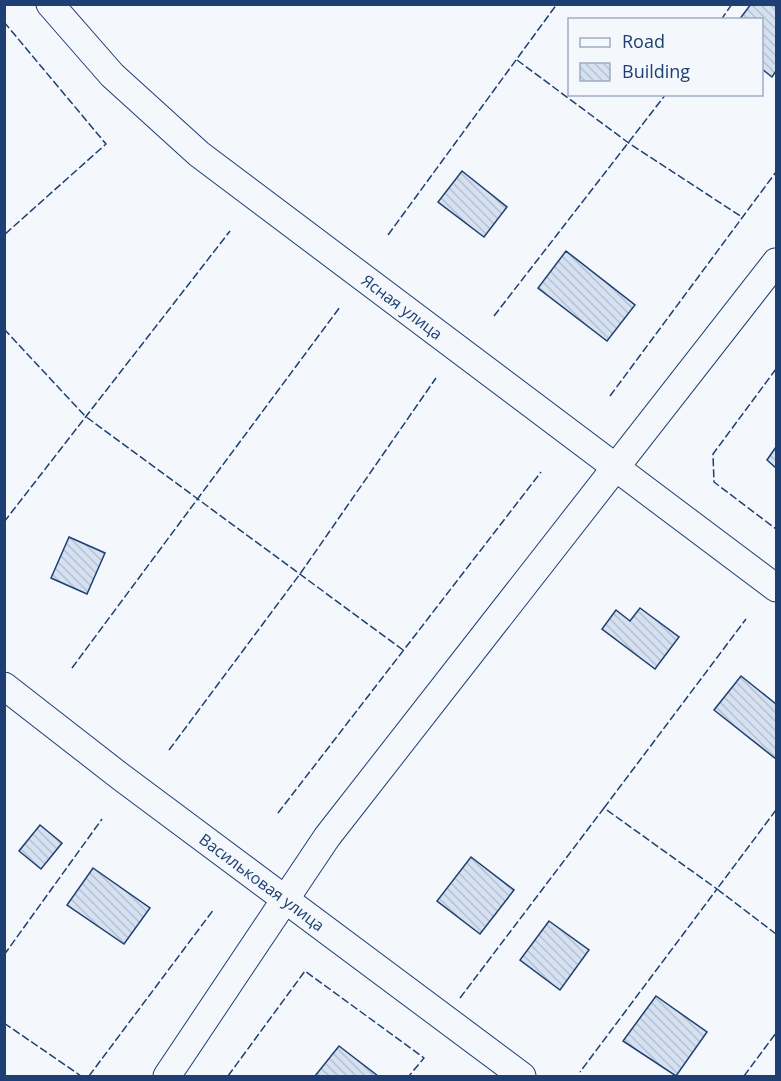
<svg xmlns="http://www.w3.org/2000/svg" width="781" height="1081" viewBox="0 0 781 1081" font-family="'Open Sans',sans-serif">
	<defs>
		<pattern id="building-back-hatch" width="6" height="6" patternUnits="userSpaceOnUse" patternTransform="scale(1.5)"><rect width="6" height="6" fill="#d5e0f0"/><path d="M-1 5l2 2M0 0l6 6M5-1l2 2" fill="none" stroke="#b6c1d1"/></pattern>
	</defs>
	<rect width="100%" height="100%" fill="#f4f7fb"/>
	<g fill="url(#building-back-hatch)" stroke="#1d3f73" stroke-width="1.5">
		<path d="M751 4H773L776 7V71L772 77 762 69V20H739Z"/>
		<path d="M462 171 507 207 484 237 438 202Z"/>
		<path d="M566 251 635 305 607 341 538 288Z"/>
		<path d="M776 447V468L767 460Z"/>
		<path d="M69 537 105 553 87 594 51 578Z"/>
		<path d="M640 608 679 637 655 669 602 629 616 610 630 621Z"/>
		<path d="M741 676 776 704V759L714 710Z"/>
		<path d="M40 825 62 843 41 869 19 851Z"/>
		<path d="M471 857 514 890 480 934 437 901Z"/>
		<path d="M93 868 150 908 124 944 67 905Z"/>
		<path d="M549 921 589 950 560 990 520 960Z"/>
		<path d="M656 996 707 1032 676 1076 623 1041Z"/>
		<path d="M339 1046 378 1076H315Z"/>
	</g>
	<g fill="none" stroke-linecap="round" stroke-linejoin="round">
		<defs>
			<g id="minor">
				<path id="s1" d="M50 4 112 75 199 154 776 588"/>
				<path id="s2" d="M4 686 121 777 522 1076"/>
				<path d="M167 1076 327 837 776 262"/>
			</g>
		</defs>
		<use href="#minor" stroke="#1d3f73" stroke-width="29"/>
		<use href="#minor" stroke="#f4f7fb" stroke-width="27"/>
		<g stroke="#1d3f73" stroke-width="1.5" stroke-dasharray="8 3" stroke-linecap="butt">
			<path d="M721 20 732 4"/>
			<path d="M4 22 106 144 4 235"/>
			<path d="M517 60 630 144 742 217"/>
			<path d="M388 235 557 4"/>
			<path d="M494 316 666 94"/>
			<path d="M4 329 85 416 403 650"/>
			<path d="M776 369 713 454 714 482 776 529"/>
			<path d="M610 396 776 172"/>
			<path d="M4 522 230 231"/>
			<path d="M72 668 340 307"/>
			<path d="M4 743 5 742"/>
			<path d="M169 750 300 574 436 378"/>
			<path d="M604 808 746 619"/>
			<path d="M776 810 717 889 776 934"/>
			<path d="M278 813 541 472"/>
			<path d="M4 955 102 819"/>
			<path d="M460 998 604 808 717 889 580 1072"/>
			<path d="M4 1023 81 1076"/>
			<path d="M89 1076 214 909"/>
			<path d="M228 1076 305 971 424 1058 409 1076"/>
			<path d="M744 1076 776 1033"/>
		</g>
	</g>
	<g text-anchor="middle" stroke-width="4.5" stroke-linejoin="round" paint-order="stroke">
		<g font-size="16" fill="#1d3f73" stroke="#f4f7fb">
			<text dy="6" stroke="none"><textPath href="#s1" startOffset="466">Ясная улица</textPath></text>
			<text dy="6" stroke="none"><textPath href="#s2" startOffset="324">Васильковая улица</textPath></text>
		</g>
	</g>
	<rect width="781" height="1081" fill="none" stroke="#1d3f73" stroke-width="12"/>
	<rect x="568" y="18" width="195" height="78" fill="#f4f7fb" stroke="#9eadc5" stroke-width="1.5"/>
	<rect x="580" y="38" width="30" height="9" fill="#f4f7fb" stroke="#9eadc5" stroke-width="1.5"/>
	<text x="622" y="48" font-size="18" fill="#1d3f73">Road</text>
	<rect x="580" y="63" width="30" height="18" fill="url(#building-back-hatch)" stroke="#9eadc5" stroke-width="1.5"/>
	<text x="622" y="78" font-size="18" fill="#1d3f73">Building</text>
</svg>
